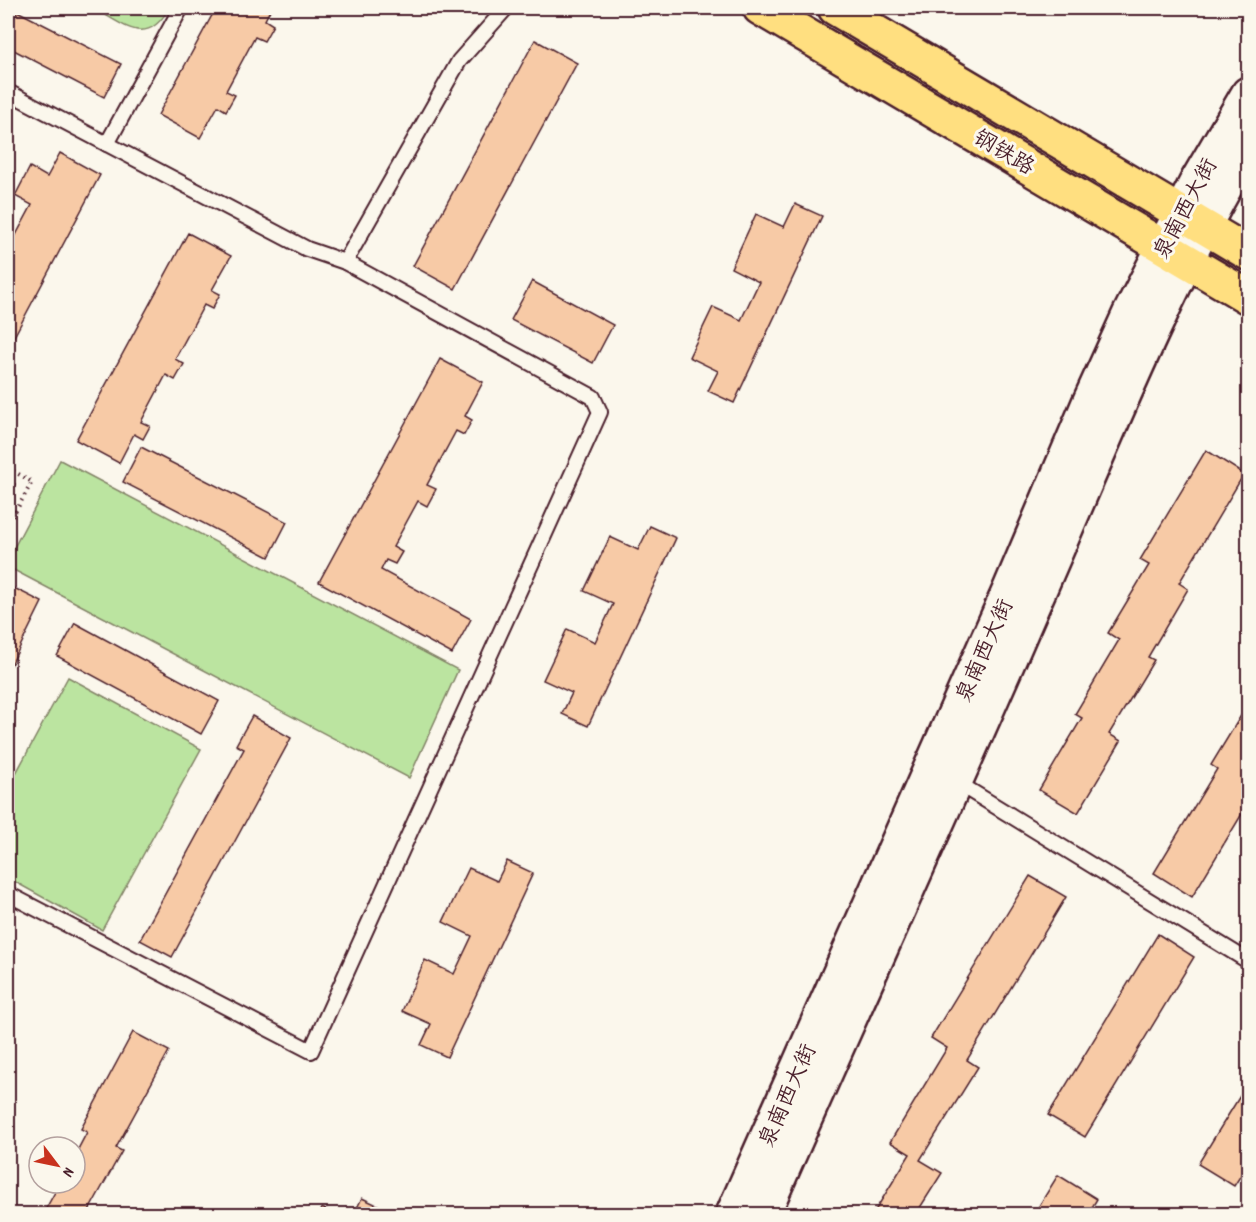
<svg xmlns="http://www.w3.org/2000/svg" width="1256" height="1222" viewBox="0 0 1256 1222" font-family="Dekko,'LXGW WenKai TC',sans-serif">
	<rect width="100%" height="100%" fill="#fbf7ec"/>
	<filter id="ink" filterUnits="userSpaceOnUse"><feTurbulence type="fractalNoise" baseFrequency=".0167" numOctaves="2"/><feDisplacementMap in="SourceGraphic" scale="12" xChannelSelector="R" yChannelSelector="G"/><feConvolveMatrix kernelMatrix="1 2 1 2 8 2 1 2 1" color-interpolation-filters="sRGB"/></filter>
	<g filter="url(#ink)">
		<g fill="#bbe4a0" stroke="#828266" stroke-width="1.5">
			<path d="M93 8H169C146 49 124 24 93 8Z"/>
			<path d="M60 460 458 670 409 778 8 567V559Z"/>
			<path d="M68 677 201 749 102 930 8 878V788Z"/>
		</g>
		<g fill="#f7caa6" stroke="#4a1f2b" stroke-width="1.5">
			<path d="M216 8H271L265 20 273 25 264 41 255 37 226 91 235 95 226 111 218 106 200 138 158 115Z"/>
			<path d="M17 11 121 64 104 97 8 47V30Z"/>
			<path d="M535 40 577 63 455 289 413 266Z"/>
			<path d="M60 153 100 175 8 348V250L32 205 15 196 30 167 47 177Z"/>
			<path d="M795 204 822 216 734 403 708 391 718 371 689 357 713 307 741 320 759 282 731 268 756 214 784 227Z"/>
			<path d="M188 233 231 256 212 290 220 294 212 309 204 305 175 359 184 364 175 380 166 375 141 422 150 426 143 439 134 434 119 463 76 440Z"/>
			<path d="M532 281 613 325 593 363 511 320Z"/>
			<path d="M440 359 483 382 465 416 472 420 464 435 456 431 427 485 436 489 427 506 418 501 393 547 402 552 395 564 386 560 381 570 471 619 452 654 319 582Z"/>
			<path d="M141 447 287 522 269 557 123 482Z"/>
			<path d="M1206 450 1244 474 1179 583 1188 589 1148 657 1154 660 1109 734 1121 741 1078 813 1039 790 1082 718 1075 714 1119 640 1108 633 1149 565 1140 560Z"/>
			<path d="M8 480 15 484 8 498Z"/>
			<path d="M650 526 676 538 588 726 562 714 572 693 543 680 567 629 595 642 613 604 584 591 610 537 638 550Z"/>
			<path d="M8 585 42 602 8 671Z"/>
			<path d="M75 623 219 701 201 734 57 656Z"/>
			<path d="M1248 704V804L1192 897 1154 873 1217 769 1211 765Z"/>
			<path d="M252 716 291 738 172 957 140 940 244 749 236 745Z"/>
			<path d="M507 861 533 873 447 1057 421 1045 431 1024 402 1011 425 960 454 974 472 936 443 922 469 868 497 881Z"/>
			<path d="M1030 876 1066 897 967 1060 978 1067 920 1160 942 1173 916 1214H873L910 1154 890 1142 947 1048 931 1038Z"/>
			<path d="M1158 934 1194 957 1085 1137 1048 1115Z"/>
			<path d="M8 948 14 951 8 964Z"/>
			<path d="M133 1032 169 1051 116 1148 122 1151 87 1214H43L60 1183H75V1155L87 1132 81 1129Z"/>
			<path d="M1248 1083V1164L1234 1186 1198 1164Z"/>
			<path d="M1058 1175 1097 1199 1088 1214H1034Z"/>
			<path d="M362 1198 388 1210 386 1214H354Z"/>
			<path d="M322 1208 335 1214H320Z"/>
		</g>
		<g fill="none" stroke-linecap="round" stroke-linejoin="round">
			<defs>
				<g id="service">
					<path d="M8 92 307 249 345 262 593 397 600 412 311 1051 8 894"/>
					<path d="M107 144 181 8"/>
					<path d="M345 262 459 61 506 8"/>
					<path d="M956 782 1248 961"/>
				</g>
				<g id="secondary">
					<path d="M733 1214 1010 589 1089 403 1129 315 1197 181 1248 94"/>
					<path d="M763 1214C853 1009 946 806 1035 600 1102 447 1163 291 1248 147"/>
				</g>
				<g id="primary">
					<path d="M760 8 1248 297"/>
					<path d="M835 8 1248 253"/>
				</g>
			</defs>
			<use href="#service" stroke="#4a1f2b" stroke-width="18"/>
			<use href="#secondary" stroke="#4a1f2b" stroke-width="38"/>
			<use href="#primary" stroke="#4a1f2b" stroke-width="38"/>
			<path stroke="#4a1f2b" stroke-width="4" stroke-dasharray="1.5 4.5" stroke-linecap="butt" d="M8 468 32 482 8 525"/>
			<use href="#service" stroke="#fbf7ec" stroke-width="14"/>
			<use href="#secondary" stroke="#fbf7ec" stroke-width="33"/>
			<use href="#primary" stroke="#ffdf80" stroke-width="33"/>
		</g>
	</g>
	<g text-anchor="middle" stroke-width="6" stroke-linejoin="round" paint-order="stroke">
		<g font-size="22" fill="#4a1f2b" stroke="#fbf7ec">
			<text transform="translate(1005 151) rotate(31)" y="8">钢铁路</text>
			<text transform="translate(1184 208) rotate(-62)" y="8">泉南西大街</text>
			<text transform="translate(983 650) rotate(-66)" y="8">泉南西大街</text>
			<text transform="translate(786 1095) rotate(-66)" y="8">泉南西大街</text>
		</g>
	</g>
	<rect width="1256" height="1222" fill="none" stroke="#fbf7ec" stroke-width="30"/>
	<rect x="15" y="15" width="1226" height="1192" fill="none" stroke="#4a1f2b" stroke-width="2" filter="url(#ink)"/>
	<g transform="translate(57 1165) rotate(122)"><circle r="28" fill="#fbf7ec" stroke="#b4a19f" stroke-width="1.5"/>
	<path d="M0-4.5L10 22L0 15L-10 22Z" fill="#c8321e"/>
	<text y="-9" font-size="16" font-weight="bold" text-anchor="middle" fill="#4a1f2b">N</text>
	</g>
</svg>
